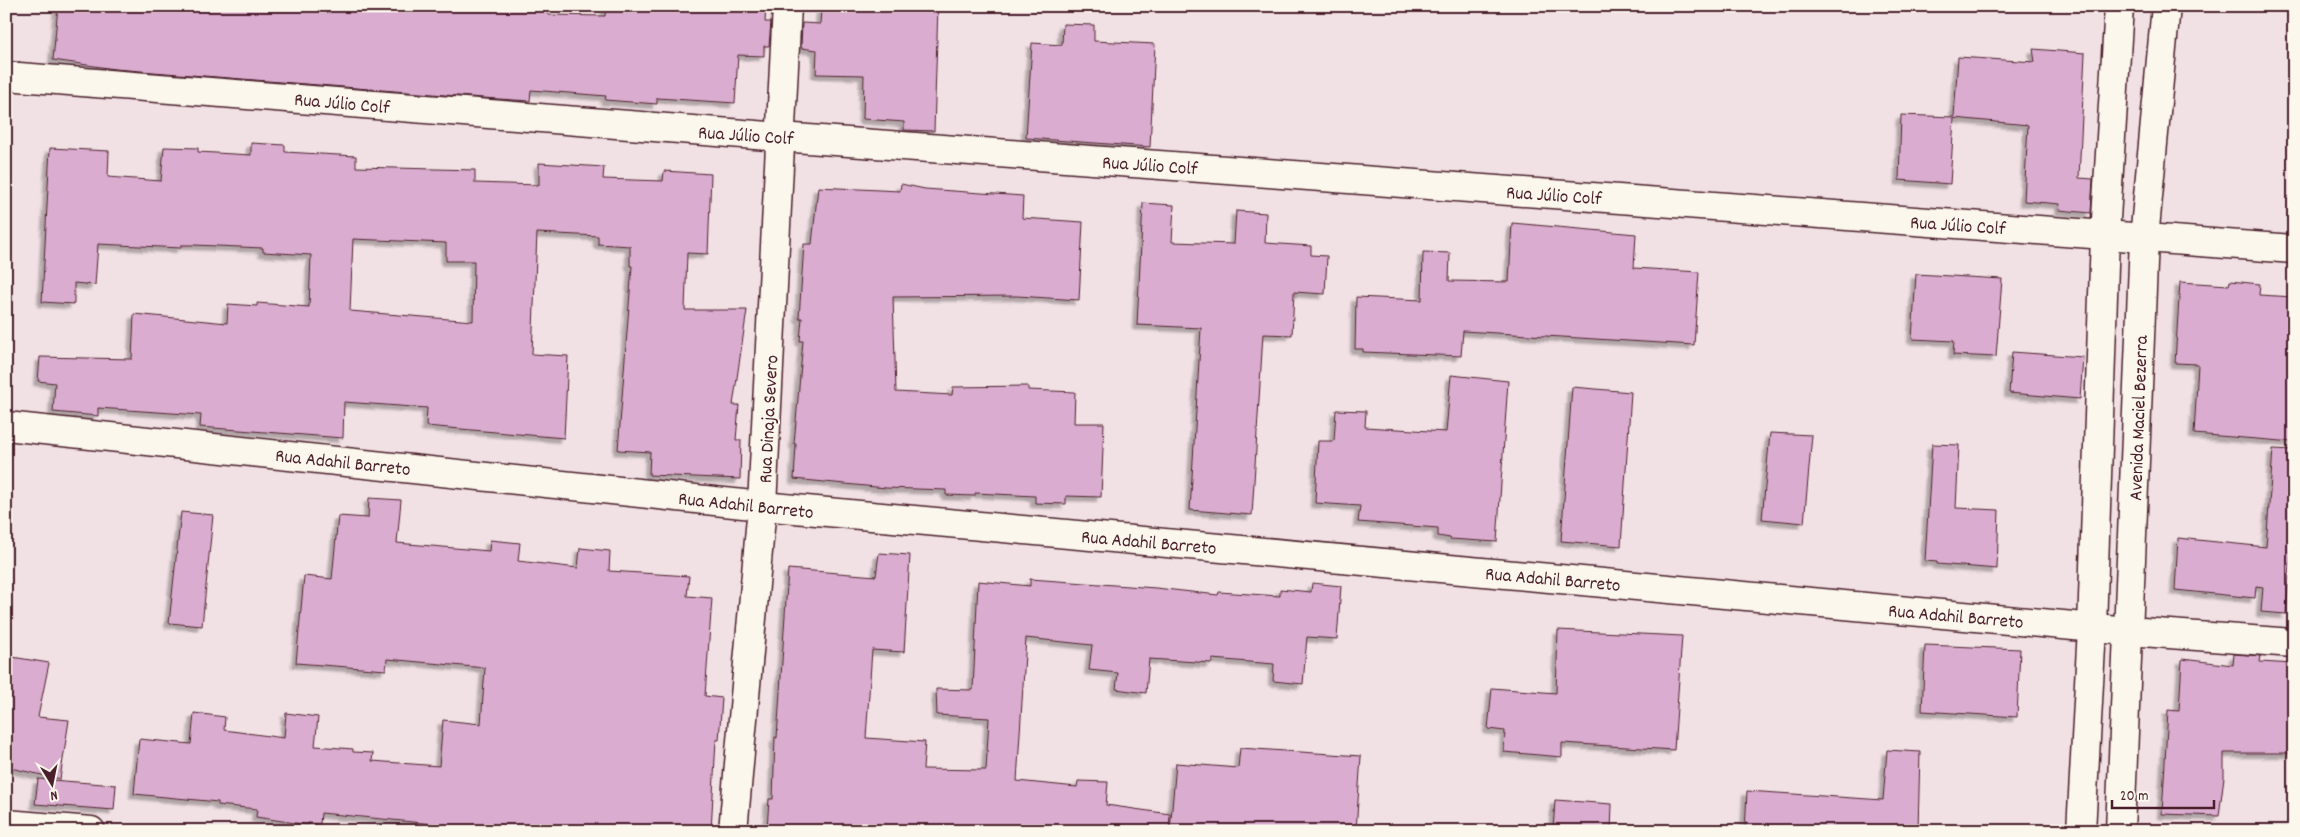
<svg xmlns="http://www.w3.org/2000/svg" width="2300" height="837" viewBox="0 0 2300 837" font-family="Dekko,sans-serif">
	<defs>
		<filter id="shadow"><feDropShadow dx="-4.5" dy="4.5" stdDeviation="1" flood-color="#0004"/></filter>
	</defs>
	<rect width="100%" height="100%" fill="#f1e1e4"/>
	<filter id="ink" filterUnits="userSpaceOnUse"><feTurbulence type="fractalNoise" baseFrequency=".02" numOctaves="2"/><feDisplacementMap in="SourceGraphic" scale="10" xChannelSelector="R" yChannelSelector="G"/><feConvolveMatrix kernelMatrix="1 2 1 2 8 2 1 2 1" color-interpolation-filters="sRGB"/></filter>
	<g filter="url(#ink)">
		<g fill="#daadd0" stroke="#4a1f2b" fill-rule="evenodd" filter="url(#shadow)">
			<path d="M58 6H548V15L605 16 606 6H766L765 22H771L769 46H764V56L738 55 735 103 657 98V104L605 100 606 96 531 90 530 101 483 98 115 69 53 60Z"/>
			<path d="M908 6H938L934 131 904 130V122L863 119 864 75 816 74 817 50 801 48 802 23 820 24 821 9 908 11Z"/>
			<path d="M1063 24 1094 25V41L1155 44 1150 147 1026 138 1032 43 1062 45Z"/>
			<path d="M2033 49 2085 53 2079 178 2093 179 2091 213 2059 210 2060 204 2024 201 2028 125 1954 118 1950 184 1899 180 1901 115 1954 117 1958 57 2035 62Z"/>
			<path d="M251 143 285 145V152L356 156V167L475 170V183L539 185V163L604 167 603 179 663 181 664 171 711 174 708 254 687 253 685 310H747L733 405H739L736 440H741L740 479 649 475 650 452 618 450 632 266H630V246L598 244V236L537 233 532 354 568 356 564 438 426 426 427 408 344 402 343 438 200 427 201 415 98 408V416L53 412 55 383 38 381 40 357 132 359 134 314 227 323 228 304 257 306V303L309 307 311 255 263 252V248L194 245H181V248L98 244 95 285 74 283V304L42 302 50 148 109 151 108 177 161 181 164 147 198 148V152L251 155ZM353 239 446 243V261H474L473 321 350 311Z"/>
			<path d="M901 184 925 189 1023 196 1022 218 1083 222 1079 300 1017 296 893 297 896 392 952 395 953 387 1028 386V390L1075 392 1074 423H1104L1101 497 1066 496V504L1035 503V496L975 493V496L946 495V490L886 488 794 479 796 444H794L803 341H800L802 318H799L804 244H812L818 187 900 191Z"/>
			<path d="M1143 203 1174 205 1172 242 1234 244 1236 211 1266 213 1265 243 1311 246V255L1327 256 1325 294 1294 292 1292 335 1263 334 1252 515 1190 510 1201 328 1137 325Z"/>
			<path d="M1512 223 1636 234 1634 268 1699 272 1694 345 1463 331 1461 356 1363 352V349H1355L1356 297 1422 300 1423 252 1450 253 1449 281 1509 282Z"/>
			<path d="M1916 274 2002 279 1996 357 1953 355 1954 341 1912 339Z"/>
			<path d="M2230 281 2260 284 2259 295 2294 297V442L2194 434 2198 364 2175 363 2180 282 2229 285Z"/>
			<path d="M2012 352 2083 357 2080 399 2009 393Z"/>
			<path d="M1451 375 1508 381 1497 542 1450 539V538L1438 536V528L1358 522 1360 506 1315 503 1318 441H1334L1336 410 1366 411 1365 427 1446 432Z"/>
			<path d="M1572 387 1631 392 1621 546 1561 541Z"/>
			<path d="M1770 433 1812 435 1804 523 1762 519Z"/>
			<path d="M1932 444 1959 445 1956 508 1999 510 1997 569 1937 564V562L1925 561Z"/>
			<path d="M2273 449 2294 450V541H2292L2286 614 2261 612 2263 587 2256 586 2255 598 2175 590 2178 538 2266 547Z"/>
			<path d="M369 498 401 500 397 543 489 551 490 540 520 543 518 561 578 568 580 548 610 551 609 571 689 576 687 596 712 598 705 696 722 698 719 740H716L711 831H433V824L321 813 320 824 308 823V825L256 817 257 809 218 805V802L134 794 139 739 191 744 194 713 225 717 224 730 284 738 286 713 318 717 315 746 353 749V752L373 753 372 761 439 766 443 720 481 724 485 668 387 659 386 670 296 663 304 576 332 579 338 516 368 518Z"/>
			<path d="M181 512 213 515 202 626 169 623Z"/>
			<path d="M879 553 910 555 904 652 872 650 866 738 925 742 923 769 986 770 989 718 937 715 936 689 973 690 978 581 1030 586V579L1156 588 1218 595 1219 592 1280 596V589L1311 592 1312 583 1341 586 1337 639 1307 637 1303 684 1273 681 1274 664 1212 659V663L1149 659 1146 693 1116 689 1118 673 1089 670 1092 645 1026 638 1017 781 1077 787 1078 781 1108 782 1106 805 1170 814 1169 831 767 829 769 799H773L775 737 777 738 788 569 876 576Z"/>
			<path d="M1558 630 1682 636 1674 750 1562 743V757L1504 752 1505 731 1488 729 1492 688 1556 693Z"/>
			<path d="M1925 645 2020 649 2017 717 1922 711Z"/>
			<path d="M2234 654 2261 656 2260 662 2294 664V753H2224V777L2219 816 2162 814 2168 710 2179 711 2182 659 2233 665Z"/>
			<path d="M6 656 49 663 38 717 69 720 60 779 6 767Z"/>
			<path d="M1240 748 1361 756 1356 831H1170L1176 763 1238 768Z"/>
			<path d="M1887 750 1920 752 1918 831H1745L1747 791 1883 800Z"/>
			<path d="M38 779 116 785 114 810 35 804Z"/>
			<path d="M1555 800 1612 804 1611 831H1553Z"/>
		</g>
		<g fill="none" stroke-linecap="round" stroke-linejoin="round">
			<defs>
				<g id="street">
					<path d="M6 76 781 137 2294 249"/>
					<path d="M6 426 762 506 2128 631 2294 643"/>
					<path d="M6 824 91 831"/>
					<path d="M733 831 762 506 787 6"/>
				</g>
				<g id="secondary">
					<path d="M2081 831 2092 628 2105 235 2119 6"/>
					<path d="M2120 831 2144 239 2166 6"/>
				</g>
			</defs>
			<use href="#street" stroke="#4a1f2b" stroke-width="31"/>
			<use href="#secondary" stroke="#4a1f2b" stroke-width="31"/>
			<use href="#street" stroke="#fbf7ec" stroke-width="28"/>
			<use href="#secondary" stroke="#fbf7ec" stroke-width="28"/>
		</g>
	</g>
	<g text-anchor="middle" stroke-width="4" stroke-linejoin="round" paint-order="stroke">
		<g font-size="19" fill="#4a1f2b" stroke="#fbf7ec">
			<text transform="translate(342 102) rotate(5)" y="7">Rua Júlio Colf</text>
			<text transform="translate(746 134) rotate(4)" y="7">Rua Júlio Colf</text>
			<text transform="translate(1150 164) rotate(4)" y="7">Rua Júlio Colf</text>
			<text transform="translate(1554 194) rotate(4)" y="7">Rua Júlio Colf</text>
			<text transform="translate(1958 224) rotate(4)" y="7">Rua Júlio Colf</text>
			<text transform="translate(2137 418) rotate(-88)" y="7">Avenida Maciel Bezerra</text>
			<text transform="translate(767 419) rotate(-87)" y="7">Rua Dinaja Severo</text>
			<text transform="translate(343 461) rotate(6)" y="7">Rua Adahil Barreto</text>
			<text transform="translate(746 504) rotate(6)" y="7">Rua Adahil Barreto</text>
			<text transform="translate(1149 541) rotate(5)" y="7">Rua Adahil Barreto</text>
			<text transform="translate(1553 578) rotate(5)" y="7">Rua Adahil Barreto</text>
			<text transform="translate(1956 615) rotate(5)" y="7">Rua Adahil Barreto</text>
		</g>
	</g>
	<rect width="2300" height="837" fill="none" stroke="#fbf7ec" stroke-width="25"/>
	<rect x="12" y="12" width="2275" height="812" fill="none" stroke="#4a1f2b" stroke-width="2" filter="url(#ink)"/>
	<g transform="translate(52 784) rotate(170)" stroke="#fbf7ec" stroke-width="4" paint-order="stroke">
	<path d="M0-4L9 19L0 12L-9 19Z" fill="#4a1f2b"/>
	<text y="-8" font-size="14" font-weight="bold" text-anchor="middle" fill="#4a1f2b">N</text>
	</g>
	<path d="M2112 800v8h102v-8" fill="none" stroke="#4a1f2b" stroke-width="2.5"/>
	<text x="2120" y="800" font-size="15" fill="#4a1f2b" stroke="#fbf7ec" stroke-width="4" paint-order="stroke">20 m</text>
</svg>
